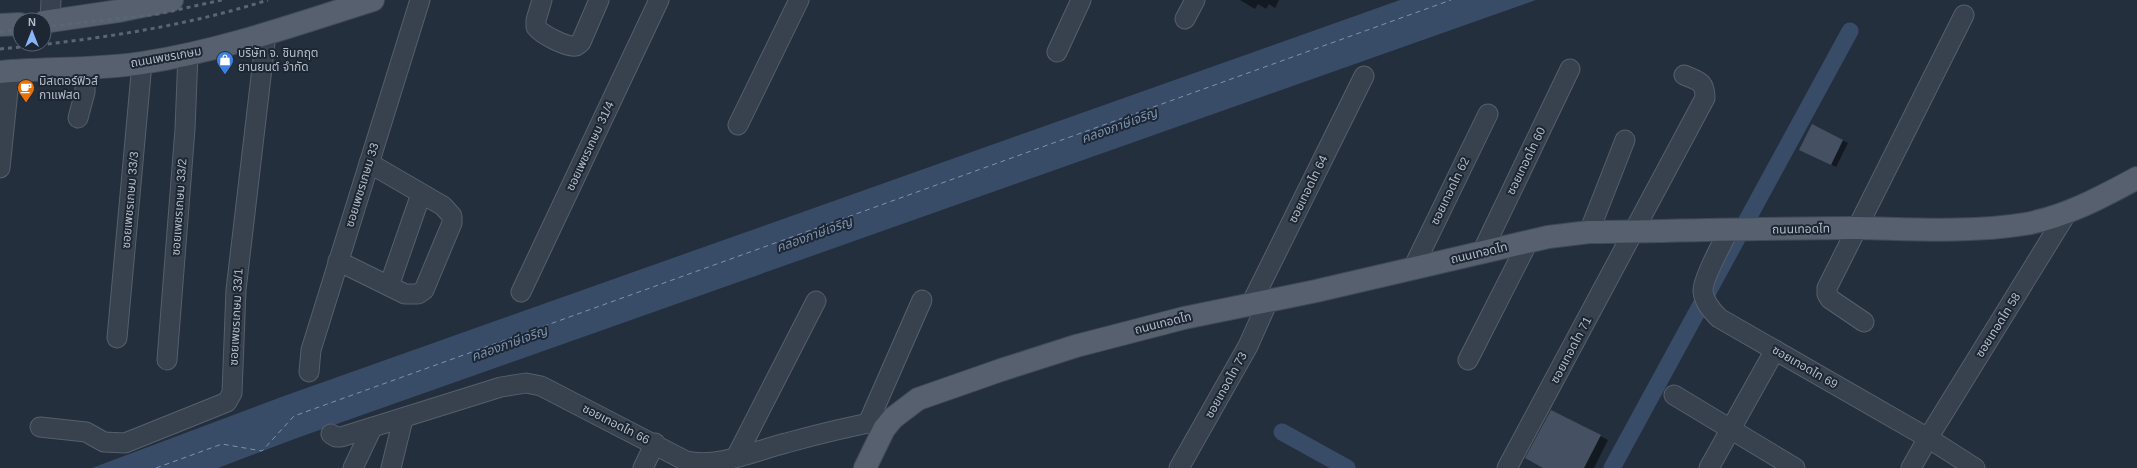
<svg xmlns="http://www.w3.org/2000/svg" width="2137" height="468" viewBox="0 0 2137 468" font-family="Arial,'Noto Sans Thai',sans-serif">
	<rect width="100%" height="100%" fill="#242f3e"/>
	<path fill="#394c67" d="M1400 0H1536L297 438 218 468H92L284 396Z"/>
	<g fill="#0007">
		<path d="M1240 0H1279L1275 8 1269 4 1266 9 1258 4 1255 9Z"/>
		<path d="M1812 126 1848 143 1836 167 1806 152Z"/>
		<path d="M1600 436 1608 440 1594 468H1544Z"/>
	</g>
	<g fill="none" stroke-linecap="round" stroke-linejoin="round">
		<g stroke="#394c67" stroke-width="17">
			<path d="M1282 432 1347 468"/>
			<path d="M1612 468 1850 31"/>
		</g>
		<path stroke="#7c92b1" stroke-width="1" stroke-dasharray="5 4" stroke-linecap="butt" d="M156 468 222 444 262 451 294 416 1451 0"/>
	</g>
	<g fill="#455162">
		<path d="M1812 124 1843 140 1831 165 1799 150Z"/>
		<path d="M1551 410 1601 435 1584 468H1543L1525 458Z"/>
	</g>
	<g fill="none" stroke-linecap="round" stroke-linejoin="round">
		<defs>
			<g id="minor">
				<path d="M542 0 536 20V27C541 34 567 48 576 46 578 45 580 43 581 42L599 0"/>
				<path d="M1185 19 1195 0"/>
				<path d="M50 22 51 0"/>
				<path d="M1057 52 1081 0"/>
				<path d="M78 118 85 92V68"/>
				<path d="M738 125 799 0"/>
				<path d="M0 168 10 71"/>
				<path d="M1729 230C1723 242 1702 280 1703 291 1704 302 1711 310 1719 318L1928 438 1975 468"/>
				<path d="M1589 232 1625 140"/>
				<path d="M1482 252 1570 69"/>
				<path d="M338 261 405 294H418L424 290 452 223V216L443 206 369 163"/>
				<path d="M1413 268 1488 114"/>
				<path d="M389 286 421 194"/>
				<path d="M521 292 659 0"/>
				<path d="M1252 302 1364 76"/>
				<path d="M1864 322 1830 299 1827 294V288L1964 15"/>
				<path d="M117 338 142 63"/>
				<path d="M167 360 185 129 188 54"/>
				<path d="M1468 360 1528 242"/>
				<path d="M309 372 311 350 420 0"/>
				<path d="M1674 395 1795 468"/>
				<path d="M868 423 922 300"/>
				<path d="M40 427 86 432 104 442 125 443 227 402 232 393 236 290 266 34"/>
				<path d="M331 434 336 437H341L501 387 526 383 541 386 686 461C719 468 754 451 786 443 822 433 857 425 893 418"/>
				<path d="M736 457 816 301"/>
				<path d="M353 468 372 428"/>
				<path d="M391 468 403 419"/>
				<path d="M643 468 655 443"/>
				<path d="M1179 468 1248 346 1269 299"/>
				<path d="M1507 468 1705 98C1705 81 1698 81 1684 75"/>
				<path d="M1709 468 1775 350"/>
				<path d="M1911 468 1928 438 2068 211"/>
			</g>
			<g id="major">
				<path d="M44 22 119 11 172 0"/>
				<path d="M0 25 20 24"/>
				<path d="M0 72C47 68 95 70 142 63 221 51 297 24 373 0"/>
				<path d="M865 468 884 429 893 418 918 399 1001 370 1076 346 1184 318 1316 291 1548 237 1589 232C1678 231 1767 228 1856 228 1913 229 1969 233 2025 224 2065 217 2102 197 2137 178"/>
			</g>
		</defs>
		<use href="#minor" stroke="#565f6c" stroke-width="21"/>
		<use href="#major" stroke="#414a57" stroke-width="24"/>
		<use href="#minor" stroke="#38414e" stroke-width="19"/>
		<use href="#major" stroke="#56606e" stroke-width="22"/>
		<g stroke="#5a6575" stroke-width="3" stroke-dasharray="4 4" stroke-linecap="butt">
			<path d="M44 27 158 14 222 0"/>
			<path d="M0 32 20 29"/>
			<path d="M0 49C91 40 180 28 268 0"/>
		</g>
	</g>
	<defs>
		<symbol id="shop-pin" viewBox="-11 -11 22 30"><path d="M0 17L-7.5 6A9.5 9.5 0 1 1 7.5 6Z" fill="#3f7fe0" stroke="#1d2633"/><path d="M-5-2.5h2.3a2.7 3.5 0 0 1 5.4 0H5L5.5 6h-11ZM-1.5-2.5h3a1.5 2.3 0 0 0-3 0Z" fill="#fff"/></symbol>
		<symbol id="cafe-pin" viewBox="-11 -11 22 30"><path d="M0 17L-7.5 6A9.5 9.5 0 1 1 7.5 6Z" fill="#e8710a" stroke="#1d2633"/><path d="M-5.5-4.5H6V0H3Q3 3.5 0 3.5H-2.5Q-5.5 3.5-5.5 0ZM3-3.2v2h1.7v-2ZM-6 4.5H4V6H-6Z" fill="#fff"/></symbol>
	</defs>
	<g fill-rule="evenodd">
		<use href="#shop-pin" x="215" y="50" width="20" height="27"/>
		<use href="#cafe-pin" x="16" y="78" width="20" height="27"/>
	</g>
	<g text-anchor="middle" stroke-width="4" stroke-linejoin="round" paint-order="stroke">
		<g font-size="12" fill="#b4bcc9" stroke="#1d2633" text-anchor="start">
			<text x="238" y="57">บริษัท จ. ชินกฤต<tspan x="238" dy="14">ยานยนต์ จำกัด</tspan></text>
			<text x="39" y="85">มิสเตอร์ฟิวส์<tspan x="39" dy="14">กาแฟสด</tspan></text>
		</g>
		<g font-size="12" fill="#b4bcc9" stroke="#1d2633">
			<text transform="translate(166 57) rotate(-10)" y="4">ถนนเพชรเกษม</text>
			<text transform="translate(590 146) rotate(-65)" y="4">ซอยเพชรเกษม 31/4</text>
			<text transform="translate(1526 161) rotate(-64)" y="4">ซอยเทอดไท 60</text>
			<text transform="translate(362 185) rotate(-73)" y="4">ซอยเพชรเกษม 33</text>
			<text transform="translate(1308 189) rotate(-64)" y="4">ซอยเทอดไท 64</text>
			<text transform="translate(1450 191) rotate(-64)" y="4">ซอยเทอดไท 62</text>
			<text transform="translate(130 200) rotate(-85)" y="4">ซอยเพชรเกษม 33/3</text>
			<text transform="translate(179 207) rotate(-86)" y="4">ซอยเพชรเกษม 33/2</text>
			<text transform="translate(1801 229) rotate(-1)" y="4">ถนนเทอดไท</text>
			<text transform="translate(1479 253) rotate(-13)" y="4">ถนนเทอดไท</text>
			<text transform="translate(236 317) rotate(-87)" y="4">ซอยเพชรเกษม 33/1</text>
			<text transform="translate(1163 323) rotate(-14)" y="4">ถนนเทอดไท</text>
			<text transform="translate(1998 325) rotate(-58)" y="4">ซอยเทอดไท 58</text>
			<text transform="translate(1571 350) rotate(-62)" y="4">ซอยเทอดไท 71</text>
			<text transform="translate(1805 367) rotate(30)" y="4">ซอยเทอดไท 69</text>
			<text transform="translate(1226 385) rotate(-61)" y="4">ซอยเทอดไท 73</text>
			<text transform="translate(616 424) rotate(27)" y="4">ซอยเทอดไท 66</text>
		</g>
		<g font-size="13" font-style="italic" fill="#7c92b1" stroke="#1d2633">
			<text transform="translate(1119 125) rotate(-20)" y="5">คลองภาษีเจริญ</text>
			<text transform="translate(814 234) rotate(-20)" y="5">คลองภาษีเจริญ</text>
			<text transform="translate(509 343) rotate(-20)" y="5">คลองภาษีเจริญ</text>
		</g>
	</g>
	<g transform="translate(32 32)"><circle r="19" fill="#1d2633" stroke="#59626f"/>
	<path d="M0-3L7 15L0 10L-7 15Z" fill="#8ab4f8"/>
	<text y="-6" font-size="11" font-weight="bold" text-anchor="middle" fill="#b4bcc9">N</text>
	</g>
</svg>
